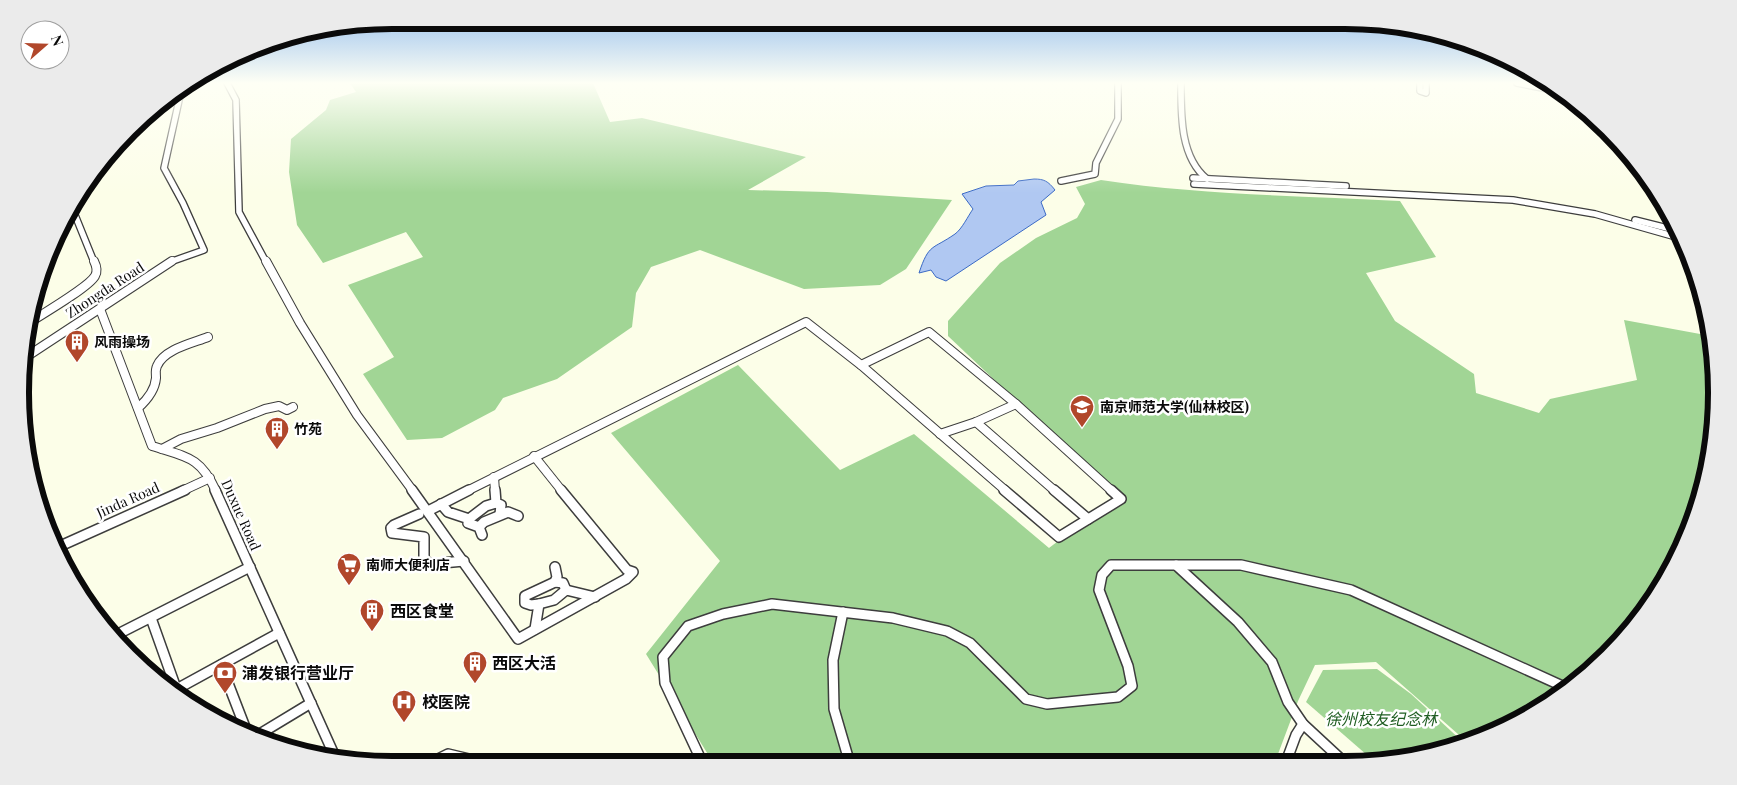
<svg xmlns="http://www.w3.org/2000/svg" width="1737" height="785" viewBox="0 0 1737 785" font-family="'Playfair Display','Noto Sans SC',serif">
	<rect width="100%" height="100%" fill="#fcfee8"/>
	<g fill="#a1d595">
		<path d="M350 83H593L610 122 642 118 806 157 748 190 827 192 952 200 906 269 880 285 804 289 700 250 651 267 636 293 632 327 557 379 503 398 495 410 442 438 407 440 363 374 394 357 348 285 423 257 406 232 323 263 297 225 289 172 291 139 326 110 330 100 356 92Z"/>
		<path d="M1101 180C1200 195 1301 196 1400 201L1436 257 1366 273 1395 321 1474 374 1476 393 1539 413 1550 399 1637 380 1624 320 1711 336 1717 392 1710 465 1689 535 1640 619 1571 688 1487 737 1467 742 1376 662 1315 665 1298 701 1278 754V762L712 764 709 756 646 654 720 561 611 433 738 365 840 470 914 434 1049 548 1117 496 948 336V321L1000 263 1036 238 1077 218 1085 204 1076 187Z"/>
		<path d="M1377 669 1411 694 1464 743 1393 762H1375L1306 702 1323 670Z"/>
	</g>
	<path fill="#b0c8f2" stroke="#3b6ac5" d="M1034 179C1044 179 1048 181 1055 190L1041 202 1046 215 946 281 936 277 931 270 919 273C929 243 932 250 955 234 962 229 968 216 973 209L962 194 986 186 1014 185 1018 181Z"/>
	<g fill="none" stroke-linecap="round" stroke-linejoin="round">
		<defs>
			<g id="street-far2">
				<path d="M227 83 236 100 239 212 266 262"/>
				<path d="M1181 83C1181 115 1180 157 1207 179"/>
				<path d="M1420 83V91L1426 93V83"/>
				<path d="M1517 83 1563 92"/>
				<path d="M1193 178 1346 186"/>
				<path d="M1061 181 1095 174 1096 163 1118 119V83"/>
				<path d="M1194 184 1513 200 1595 214 1683 239"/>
				<path d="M68 212 75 215 94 262"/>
				<path d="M1635 220 1679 231"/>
				<path d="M170 262 204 250 183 203 164 168 182 87"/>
			</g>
			<g id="street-far1">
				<path d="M266 261 300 323 357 415 413 491"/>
				<path d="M100 309 152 446C186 457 200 456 216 491"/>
				<path d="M27 324C41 315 89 287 95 276 98 271 96 265 94 261"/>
				<path d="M23 359 172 261"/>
				<path d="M861 365 929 332 1016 404 976 422 940 434"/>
				<path d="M1016 404 1112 491"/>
				<path d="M138 408C147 400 155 390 156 378 156 374 155 370 157 366 164 349 193 343 208 337"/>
				<path d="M976 422 1055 491"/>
				<path d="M162 449 181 439 217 428 265 409 279 406 287 410 293 407"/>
				<path d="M534 456 562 491"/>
				<path d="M494 477 495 491"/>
				<path d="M182 491 210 478"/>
				<path d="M467 491 806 322 861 365 1006 491"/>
			</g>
			<g id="street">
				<path d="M215 490 336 759"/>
				<path d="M412 490 518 639 626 579 633 572 627 570 561 490"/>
				<path d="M495 490 496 503 501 505 500 514"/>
				<path d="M1004 490 1059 537 1121 499 1111 490"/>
				<path d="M1054 490 1088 519"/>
				<path d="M441 504 448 512 469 519 468 523 479 527 482 535"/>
				<path d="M428 511 469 490"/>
				<path d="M419 514 394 525 391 528 392 533 424 537V560L431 564 464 561"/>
				<path d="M469 519 486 506 496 503"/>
				<path d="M479 527 484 522 508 512 518 516"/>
				<path d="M58 547 185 490"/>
				<path d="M1176 565 1238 622 1272 662 1288 702 1303 724 1344 762"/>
				<path d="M555 567 557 577 555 582"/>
				<path d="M539 604 531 605 525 603V596L555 582 563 583 566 590"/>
				<path d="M843 612 833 660 834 709 850 764"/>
				<path d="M151 618 177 691"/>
				<path d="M535 629 539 604 554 600 566 590 595 597"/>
				<path d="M116 635 250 567"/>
				<path d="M221 665 248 735"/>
				<path d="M175 690 279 633"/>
				<path d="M253 738 311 703"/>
				<path d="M1286 762 1296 735 1303 724"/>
				<path d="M703 764 665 683 663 657 688 626 723 614 772 604 893 618 947 631 970 643 1026 699 1047 704 1118 697 1132 686 1128 666 1099 590 1102 575 1111 565H1241L1351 590 1569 689"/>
				<path d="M426 765 448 754 469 759 473 765"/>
			</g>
		</defs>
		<use href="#street-far2" stroke="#3d3d3d" stroke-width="8"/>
		<use href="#street-far1" stroke="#3d3d3d" stroke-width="10"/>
		<use href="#street" stroke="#3d3d3d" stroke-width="12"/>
		<use href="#street-far2" stroke="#fff" stroke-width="5.5"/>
		<use href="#street-far1" stroke="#fff" stroke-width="8"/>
		<use href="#street" stroke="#fff" stroke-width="9"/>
	</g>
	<linearGradient id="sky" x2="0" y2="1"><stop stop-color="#91bcec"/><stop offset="0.43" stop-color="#fefff5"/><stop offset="1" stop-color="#fefff5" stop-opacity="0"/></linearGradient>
	<rect width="1737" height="193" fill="url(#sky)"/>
	<defs>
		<symbol id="building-pin" viewBox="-11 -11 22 30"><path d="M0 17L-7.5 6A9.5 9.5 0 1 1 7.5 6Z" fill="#b1472b" stroke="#fff"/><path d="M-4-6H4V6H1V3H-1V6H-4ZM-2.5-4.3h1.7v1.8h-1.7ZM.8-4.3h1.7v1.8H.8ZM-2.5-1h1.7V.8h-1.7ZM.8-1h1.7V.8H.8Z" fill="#fff"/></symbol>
		<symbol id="university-pin" viewBox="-11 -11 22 30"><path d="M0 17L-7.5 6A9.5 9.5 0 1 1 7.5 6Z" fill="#b1472b" stroke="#fff"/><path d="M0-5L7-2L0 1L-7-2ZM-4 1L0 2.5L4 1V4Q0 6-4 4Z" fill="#fff"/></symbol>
		<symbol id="supermarket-pin" viewBox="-11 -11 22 30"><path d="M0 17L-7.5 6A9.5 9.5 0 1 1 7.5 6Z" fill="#b1472b" stroke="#fff"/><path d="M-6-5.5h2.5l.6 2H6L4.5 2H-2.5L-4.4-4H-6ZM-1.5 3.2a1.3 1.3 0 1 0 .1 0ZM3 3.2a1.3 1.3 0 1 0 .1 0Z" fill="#fff"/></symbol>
		<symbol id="bank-pin" viewBox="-11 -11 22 30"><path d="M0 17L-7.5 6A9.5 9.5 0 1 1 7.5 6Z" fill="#b1472b" stroke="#fff"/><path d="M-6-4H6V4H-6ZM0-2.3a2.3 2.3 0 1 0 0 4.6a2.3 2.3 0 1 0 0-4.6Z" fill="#fff"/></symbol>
		<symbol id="hospital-pin" viewBox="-11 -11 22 30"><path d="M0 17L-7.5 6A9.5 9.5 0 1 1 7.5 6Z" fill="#b1472b" stroke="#fff"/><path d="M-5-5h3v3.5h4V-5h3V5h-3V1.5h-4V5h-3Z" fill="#fff"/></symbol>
	</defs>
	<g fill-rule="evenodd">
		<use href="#building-pin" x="63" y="328" width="28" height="38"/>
		<use href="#university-pin" x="1068" y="393" width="28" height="38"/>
		<use href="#building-pin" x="263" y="415" width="28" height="38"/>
		<use href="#supermarket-pin" x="335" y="551" width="28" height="38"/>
		<use href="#building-pin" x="358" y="597" width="28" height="38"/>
		<use href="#building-pin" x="461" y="649" width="28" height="38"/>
		<use href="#bank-pin" x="211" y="659" width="28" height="38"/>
		<use href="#hospital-pin" x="390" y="688" width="28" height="38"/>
	</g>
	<g text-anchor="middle" stroke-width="5" stroke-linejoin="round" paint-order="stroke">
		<g font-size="14" fill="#0a0a0a" stroke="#fff">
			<text transform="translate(105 290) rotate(-33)" y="5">Zhongda Road</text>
			<text transform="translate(128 500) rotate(-24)" y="5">Jinda Road</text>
			<text transform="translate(241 515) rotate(66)" y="5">Duxue Road</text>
		</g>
		<g font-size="14" font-weight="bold" fill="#0a0a0a" stroke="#fff" text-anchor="start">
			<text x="94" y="347">风雨操场</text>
			<text x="1100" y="412">南京师范大学(仙林校区)</text>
			<text x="294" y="434">竹苑</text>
			<text x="366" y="570">南师大便利店</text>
		</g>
		<g font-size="16" font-weight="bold" fill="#0a0a0a" stroke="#fff" text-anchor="start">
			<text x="390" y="617">西区食堂</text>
			<text x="492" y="669">西区大活</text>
			<text x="242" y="679">浦发银行营业厅</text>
			<text x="422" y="708">校医院</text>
		</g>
		<g font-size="16" font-style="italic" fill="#1f5d22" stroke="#fff">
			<text x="1381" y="725">徐州校友纪念林</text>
		</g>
	</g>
	<path d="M0 0H1737V785H0ZM392 29H1345A363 363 0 0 1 1708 392V393A363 363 0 0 1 1345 756H392A363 363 0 0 1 29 393V392A363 363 0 0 1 392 29Z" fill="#ebebeb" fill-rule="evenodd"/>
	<path fill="none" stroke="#0a0a0a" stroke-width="6" d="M392 29H1345A363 363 0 0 1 1708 392V393A363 363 0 0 1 1345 756H392A363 363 0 0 1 29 393V392A363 363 0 0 1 392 29Z"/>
	<g transform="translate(45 45) rotate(70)"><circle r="24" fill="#ffffff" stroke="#9d9d9d"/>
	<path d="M0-4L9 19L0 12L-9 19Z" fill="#b1472b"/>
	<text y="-8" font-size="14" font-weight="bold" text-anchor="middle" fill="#0a0a0a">N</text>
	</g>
</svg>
